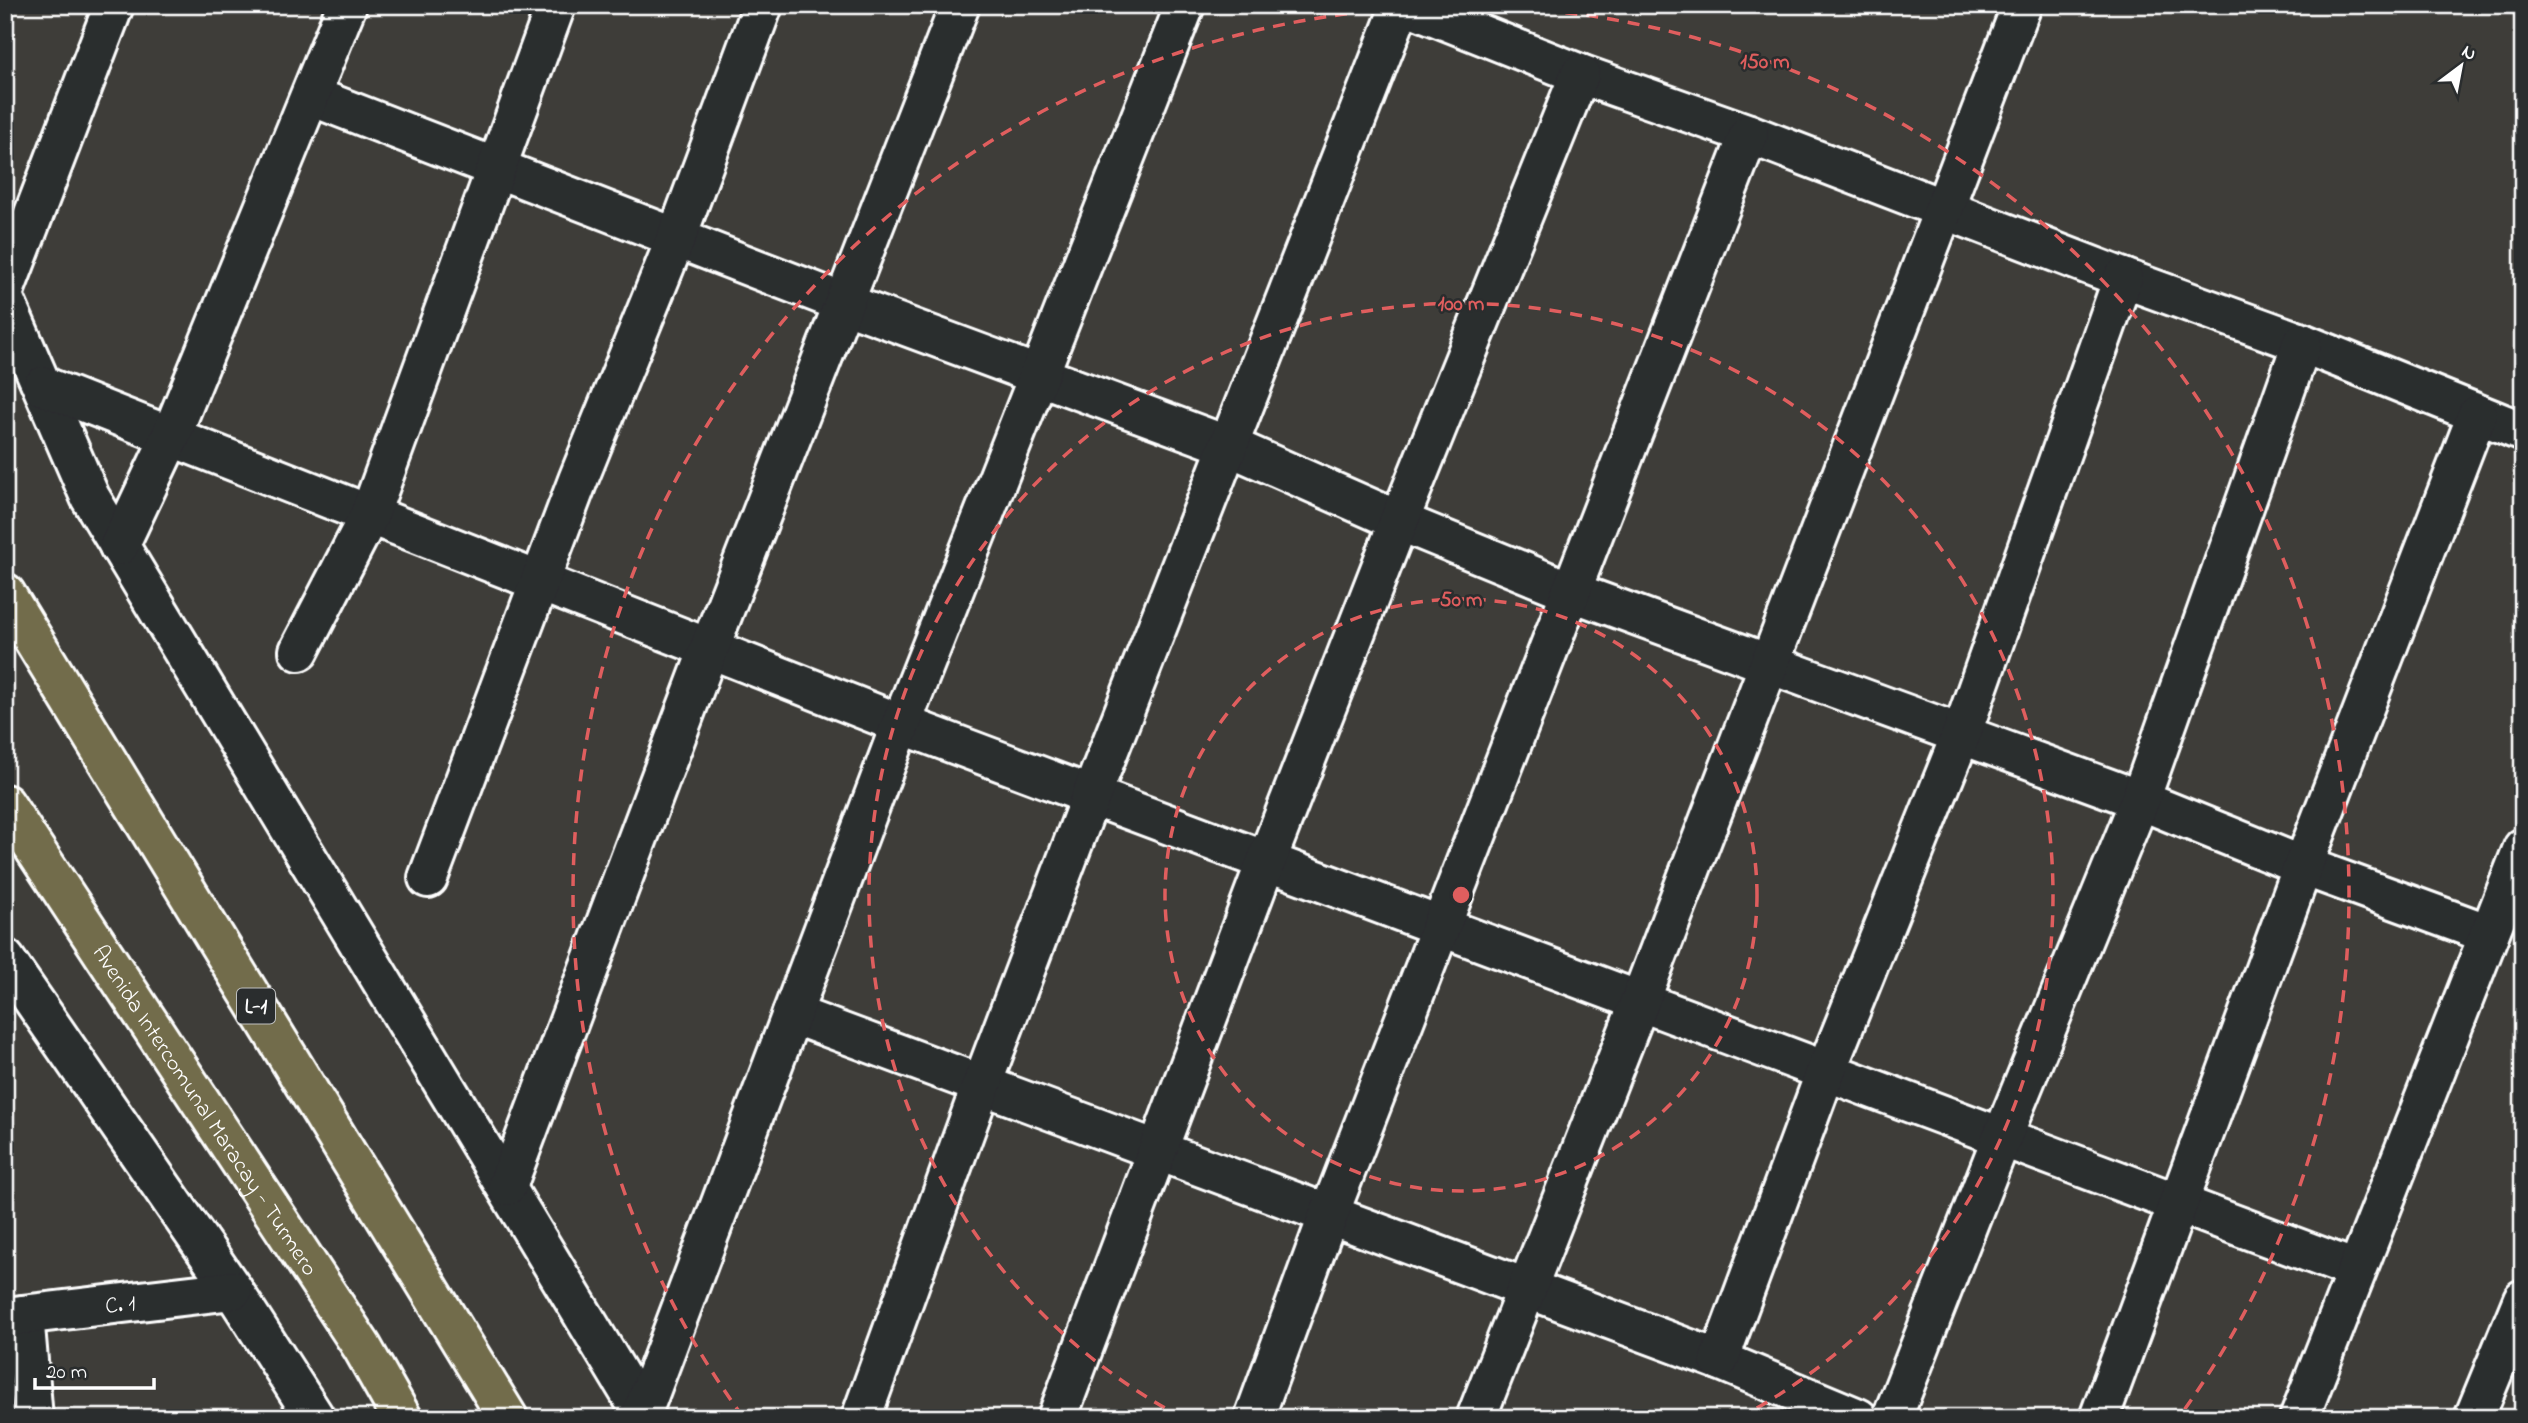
<svg xmlns="http://www.w3.org/2000/svg" width="2528" height="1423" viewBox="0 0 2528 1423" font-family="'Indie Flower',sans-serif">
	<rect width="100%" height="100%" fill="#3e3d39"/>
	<filter id="ink" filterUnits="userSpaceOnUse"><feTurbulence type="fractalNoise" baseFrequency=".0143" numOctaves="2"/><feDisplacementMap in="SourceGraphic" scale="14" xChannelSelector="R" yChannelSelector="G"/><feConvolveMatrix kernelMatrix="1 2 1 2 8 2 1 2 1" color-interpolation-filters="sRGB"/></filter>
	<g filter="url(#ink)">
		<g fill="none" stroke-linecap="round" stroke-linejoin="round">
			<defs>
				<g id="minor">
					<path d="M1407 5 1580 74 1749 134 2123 278 2302 343 2523 432"/>
					<path d="M311 96 844 303 1229 446 1399 521 1570 591 2140 800 2303 866 2489 934"/>
					<path d="M5 289 114 5"/>
					<path d="M5 301 90 497 645 1418"/>
					<path d="M43 386 901 724 2356 1270"/>
					<path d="M119 546 170 438 347 5"/>
					<path d="M299 651 369 516 556 5"/>
					<path d="M428 878 578 480 677 236 763 5"/>
					<path d="M5 959 233 1290 315 1418"/>
					<path d="M792 1014 1719 1360 1858 1418"/>
					<path d="M507 1186 709 649 960 5"/>
					<path d="M24 1315 33 1418"/>
					<path id="s1" d="M5 1317 233 1290"/>
					<path d="M1719 1360 1826 1071 1961 735 2123 278"/>
					<path d="M642 1413 901 724 1185 5"/>
					<path d="M861 1418 982 1084 1091 796 1401 5"/>
					<path d="M1057 1418 1266 862 1399 521 1580 74"/>
					<path d="M1254 1418 1329 1214 1749 134"/>
					<path d="M1476 1418 1640 1001 2022 5"/>
					<path d="M1892 1418 2002 1137 2140 800 2302 343"/>
					<path d="M2099 1418 2303 866 2477 415"/>
					<path d="M2299 1418 2523 848"/>
					<path d="M2474 1418 2523 1299"/>
				</g>
				<g id="primary">
					<path d="M5 593 508 1418"/>
					<path id="s2" d="M5 804 362 1347 402 1418"/>
				</g>
			</defs>
			<use href="#minor" stroke="#fff" stroke-width="44"/>
			<use href="#primary" stroke="#fff" stroke-width="44"/>
			<use href="#minor" stroke="#2a2d2e" stroke-width="38"/>
			<use href="#primary" stroke="#726c4b" stroke-width="38"/>
		</g>
	</g>
	<g fill="none" stroke="#e05e5e" stroke-width="3.5" stroke-dasharray="12 9">
		<circle cx="1461" cy="895" r="296"/>
		<path d="M1183 1418A592 592 0 1 1 1739 1418"/>
		<path d="M743 1417A888 888 0 1 1 2179 1417"/>
	</g>
	<g text-anchor="middle" stroke-width="5" stroke-linejoin="round" paint-order="stroke">
		<rect fill="#2a2d2e" stroke="#bfc0c0" stroke-width="2" x="237" y="988.5" width="38" height="35" rx="5"/>
		<g font-size="21" font-weight="bold" fill="#fff">
			<text x="256" y="1013">L-1</text>
		</g>
		<g font-size="23" fill="#fff" stroke="#2a2d2e">
			<text dy="8" stroke="none"><textPath href="#s2" startOffset="366">Avenida Intercomunal Maracay - Turmero</textPath></text>
			<text dy="8" stroke="none"><textPath href="#s1" startOffset="116">C. 1</textPath></text>
		</g>
	</g>
	<circle cx="1461" cy="895" r="10" fill="#e05e5e" stroke="#2a2d2e" stroke-width="3.5"/>
	<g font-size="21" text-anchor="middle" font-weight="bold" fill="#e05e5e" stroke="#2a2d2e" stroke-width="5" stroke-linejoin="round" paint-order="stroke">
		<text x="1765" y="68">150 m</text>
		<text x="1461" y="310">100 m</text>
		<text x="1461" y="606">50 m</text>
	</g>
	<rect width="2528" height="1423" fill="none" stroke="#2a2d2e" stroke-width="28"/>
	<rect x="14" y="14" width="2500" height="1395" fill="none" stroke="#fff" stroke-width="2.5" filter="url(#ink)"/>
	<g transform="translate(2461 66) rotate(32)" stroke="#2a2d2e" stroke-width="5" paint-order="stroke">
	<path d="M0-5L12 26L0 18L-12 26Z" fill="#ffffff"/>
	<text y="-10" font-size="19" font-weight="bold" text-anchor="middle" fill="#ffffff">N</text>
	</g>
	<path d="M35 1378v10h119v-10" fill="none" stroke="#ffffff" stroke-width="3.5"/>
	<text x="46" y="1378" font-size="21" fill="#ffffff" stroke="#2a2d2e" stroke-width="5" paint-order="stroke">20 m</text>
</svg>
